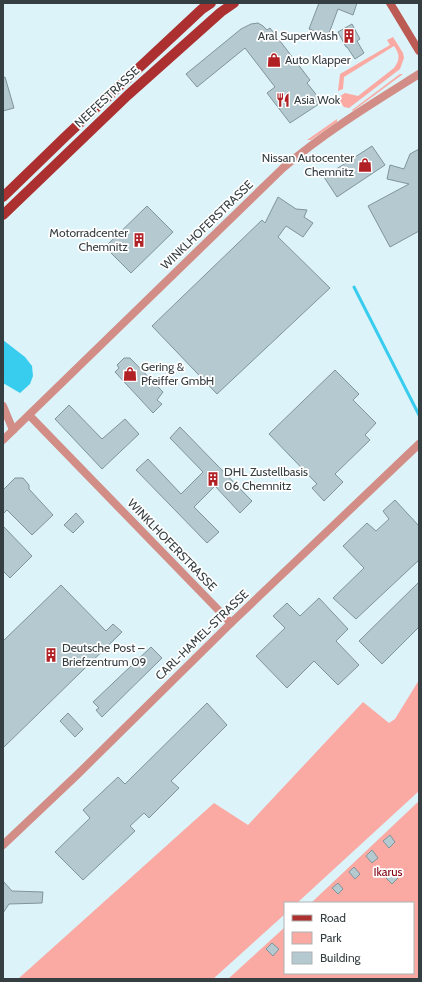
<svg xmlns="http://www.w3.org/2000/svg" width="422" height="982" viewBox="0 0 422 982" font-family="Cabin,sans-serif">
	<rect width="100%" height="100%" fill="#dcf3f9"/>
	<g fill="#faaaa3">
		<path d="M393 37 403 53 404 58 400 69 349 108 344 107 337 98 345 93 358 96 394 68C400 60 400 54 394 46L344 77 343 89 338 91 340 74 390 45 387 40Z"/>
		<path d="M400 74H403L353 111 352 110Z"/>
		<path d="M337 119V122L311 140H307Z"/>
		<path d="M419 680V791L297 903H285V914L213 979H18L214 803 248 825 363 702 389 723 395 719Z"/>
		<path d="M419 801V979H228L285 927V973H413V903H311Z"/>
	</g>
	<path fill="#38ccef" d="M3 340 25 357 32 366 33 376 30 384 20 393 3 383Z"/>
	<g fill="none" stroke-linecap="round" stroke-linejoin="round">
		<path stroke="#38ccef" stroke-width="3" d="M354 287 419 415"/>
	</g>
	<g fill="#b4c9d0" stroke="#80949b">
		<path d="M319 3H357L353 15 338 9 328 36 309 29Z"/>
		<path d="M258 23 263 26 267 30 270 28 310 80 307 83 322 102 290 123 267 93 275 87 245 48 197 87 186 74 241 29 251 24Z"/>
		<path d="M352 24 360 39 357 41 364 53 355 59 347 47H346L338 32Z"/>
		<path d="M5 77 14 108 3 111V78Z"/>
		<path d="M372 146 385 165 337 197 324 177Z"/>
		<path d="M419 149V231L390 247 368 206 409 184 387 179 390 165 404 169 410 154Z"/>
		<path d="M278 197 296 209 307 210 304 217 313 223 303 237 286 226 278 237 330 288 217 394 152 326 262 220 265 223Z"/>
		<path d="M147 206 173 232 131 273 105 247Z"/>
		<path d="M124 358H130L163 392 157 400 162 404 153 413 115 372 119 368 117 365Z"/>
		<path d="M335 370 359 394 353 400 376 423 365 435 370 440 335 474 343 482 324 501 312 488 317 484 269 434Z"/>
		<path d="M69 405 102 439 125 419 139 434 102 469 55 419Z"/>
		<path d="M180 427 252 501 240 513 215 486 194 507 219 532 207 543 136 470 148 459 181 494 203 472 170 438Z"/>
		<path d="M15 478H23L29 485V489L53 515 32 535 7 510 3 514V490Z"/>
		<path d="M395 500 419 526V560L356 619 333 598 364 568 343 546 367 523 376 531 389 519 383 511Z"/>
		<path d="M76 513 84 522 73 533 64 525Z"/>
		<path d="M3 526 32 556 10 578 3 571Z"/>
		<path d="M419 582V627L382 664 359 641Z"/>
		<path d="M61 585 106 631 113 624 122 632 3 748V641Z"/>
		<path d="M319 598 348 629 336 641 359 665 338 685 314 661 287 688 256 656 285 628 273 616 287 603 300 616Z"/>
		<path d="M151 647 162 658 102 717 96 710 99 708 93 702Z"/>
		<path d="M207 703 227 725 171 781 179 788 149 818 144 813 130 826 135 831 83 880 55 852 90 818 83 810 118 777 125 784Z"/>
		<path d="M68 713 83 729 75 737 60 721Z"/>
		<path d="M390 835 395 842 389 848 383 841Z"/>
		<path d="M372 850 378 858 372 863 366 856Z"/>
		<path d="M354 867 360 874 355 879 349 872Z"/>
		<path d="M392 872 398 878 392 884 386 878Z"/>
		<path d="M3 881 12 891 43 892 42 903 9 904 3 913Z"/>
		<path d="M338 883 343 889 338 894 332 888Z"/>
		<path d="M272 943 279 949 273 956 266 949Z"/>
	</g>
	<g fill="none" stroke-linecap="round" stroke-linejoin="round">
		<g stroke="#d18d86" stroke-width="8">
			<path d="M3 406 13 430"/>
			<path d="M29 415 231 623"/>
			<path d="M3 440 283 168C325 132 373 103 419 74"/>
			<path d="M3 845 78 774 231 623 419 444"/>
		</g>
		<path stroke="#bc5a54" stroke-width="8" d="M390 3 419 51"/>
		<g stroke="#ab302f" stroke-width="10">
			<path d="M3 197 67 135 202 9 211 3"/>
			<path d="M3 215 128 95 221 12 234 3"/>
		</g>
	</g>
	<defs>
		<symbol id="building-bare" viewBox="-9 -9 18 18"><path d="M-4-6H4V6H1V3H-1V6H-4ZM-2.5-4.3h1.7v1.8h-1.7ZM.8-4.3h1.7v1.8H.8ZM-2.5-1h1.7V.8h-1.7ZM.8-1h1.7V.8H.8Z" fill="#b12025" stroke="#fff" stroke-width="2.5" paint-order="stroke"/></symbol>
		<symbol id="shop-bare" viewBox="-9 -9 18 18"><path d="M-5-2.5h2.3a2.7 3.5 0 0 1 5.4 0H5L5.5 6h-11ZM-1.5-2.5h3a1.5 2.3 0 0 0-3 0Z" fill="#b12025" stroke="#fff" stroke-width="2.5" paint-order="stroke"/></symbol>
		<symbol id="restaurant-bare" viewBox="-9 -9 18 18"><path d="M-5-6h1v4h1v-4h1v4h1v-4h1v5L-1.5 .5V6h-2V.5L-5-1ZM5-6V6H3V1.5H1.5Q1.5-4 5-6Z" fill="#b12025" stroke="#fff" stroke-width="2.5" paint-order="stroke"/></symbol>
	</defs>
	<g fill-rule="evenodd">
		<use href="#building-bare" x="339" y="26" width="20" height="20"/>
		<use href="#shop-bare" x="264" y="50" width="20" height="20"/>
		<use href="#restaurant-bare" x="273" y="90" width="20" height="20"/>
		<use href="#shop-bare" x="355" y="155" width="20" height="20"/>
		<use href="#building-bare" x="129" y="230" width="20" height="20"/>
		<use href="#shop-bare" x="120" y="364" width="20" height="20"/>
		<use href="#building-bare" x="203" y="469" width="20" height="20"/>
		<use href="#building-bare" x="41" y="645" width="20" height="20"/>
	</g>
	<g text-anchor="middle" stroke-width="3.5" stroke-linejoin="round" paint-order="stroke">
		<g font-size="12" fill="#353e41" stroke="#fff" text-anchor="start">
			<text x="338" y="40" text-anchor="end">Aral SuperWash</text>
			<text x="285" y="64">Auto Klapper</text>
			<text x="294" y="104">Asia Wok</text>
			<text x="354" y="162" text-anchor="end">Nissan Autocenter<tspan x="354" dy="14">Chemnitz</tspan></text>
			<text x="128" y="237" text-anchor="end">Motorradcenter<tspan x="128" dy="14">Chemnitz</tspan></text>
			<text x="141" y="371">Gering &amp;<tspan x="141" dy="14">Pfeiffer GmbH</tspan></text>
			<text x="224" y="476">DHL Zustellbasis<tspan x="224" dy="14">06 Chemnitz</tspan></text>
			<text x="62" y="652">Deutsche Post –<tspan x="62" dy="14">Briefzentrum 09</tspan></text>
		</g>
		<g font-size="12" fill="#353e41" stroke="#fff">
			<text transform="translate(107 97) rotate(-43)" y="4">NEEFESTRASSE</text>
			<text transform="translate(207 225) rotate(-44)" y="4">WINKLHOFERSTRASSE</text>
			<text transform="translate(172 545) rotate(46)" y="4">WINKLHOFERSTRASSE</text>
			<text transform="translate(202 635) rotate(-44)" y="4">CARL-HAMEL-STRASSE</text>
		</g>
		<g font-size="12" fill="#860211" stroke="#fff">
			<text x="388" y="876">Ikarus</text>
		</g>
	</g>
	<rect width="422" height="982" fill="none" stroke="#353e41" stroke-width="8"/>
	<rect x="284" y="902" width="130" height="72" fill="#ffffff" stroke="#aeb2b3"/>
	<rect x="292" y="915" width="20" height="6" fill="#ab302f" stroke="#aeb2b3"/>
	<text x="320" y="922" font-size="12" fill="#353e41">Road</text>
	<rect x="292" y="932" width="20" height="12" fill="#faaaa3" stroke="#aeb2b3"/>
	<text x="320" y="942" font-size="12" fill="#353e41">Park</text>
	<rect x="292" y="952" width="20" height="12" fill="#b4c9d0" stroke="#aeb2b3"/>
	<text x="320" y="962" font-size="12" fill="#353e41">Building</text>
</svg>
